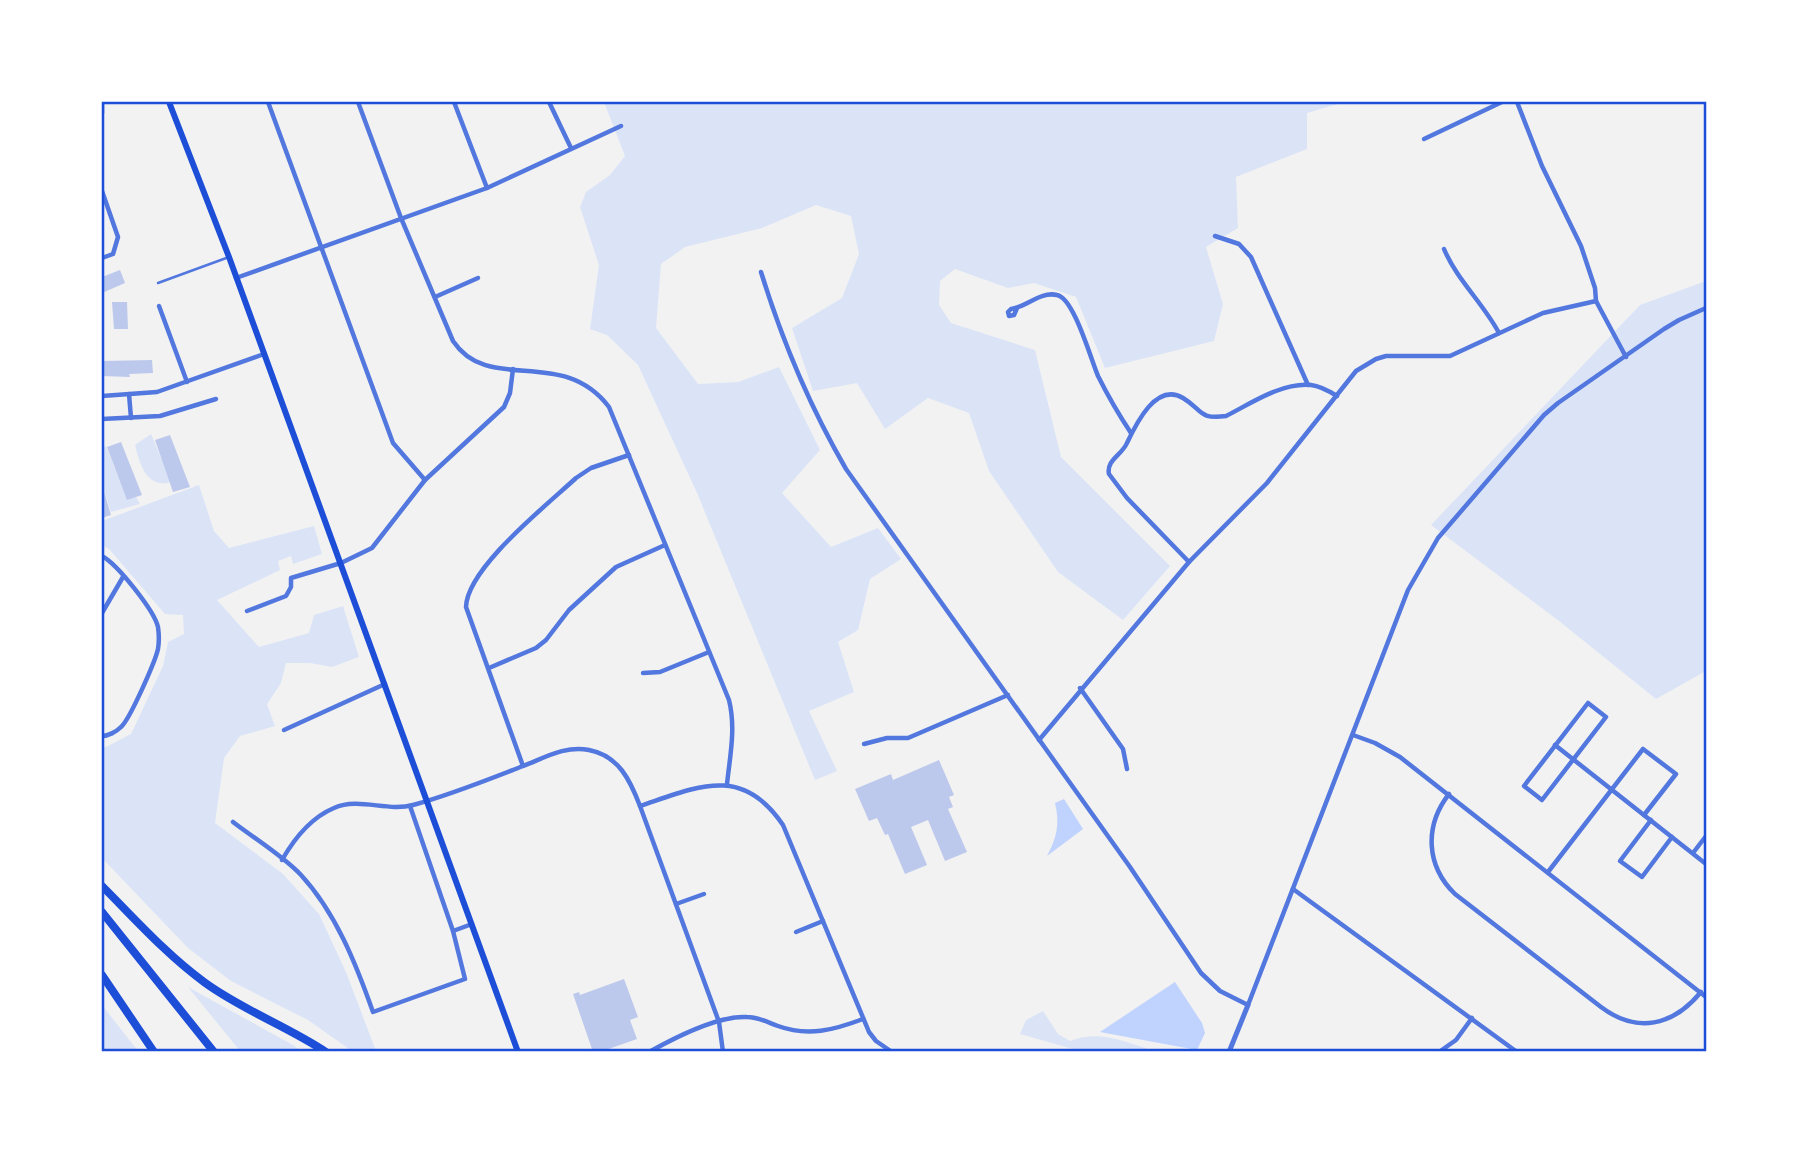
<svg xmlns="http://www.w3.org/2000/svg" width="1808" height="1153" viewBox="0 0 1808 1153" font-family="'Nunito Sans',sans-serif">
	<rect width="100%" height="100%" fill="#f2f2f2"/>
	<g fill="#dbe4f7">
		<path d="M604 102H1345L1307 113V149L1236 177 1238 228 1206 247 1223 304 1214 341 1105 368 1076 297 1034 283 1008 288 955 269 940 281 939 305 951 323 1035 350 1061 457 1170 566 1123 620 1058 572 989 471 969 413 928 398 885 429 857 383 813 391 792 328 842 298 859 254 851 216 816 205 762 228 685 247 661 264 656 328 698 384 738 382 779 367 820 450 782 493 831 547 878 528 901 559 870 579 858 630 838 642 854 692 809 711 837 771 815 780 697 493 638 365 607 335 590 329 599 265 580 207 586 192 610 175 625 156Z"/>
		<path d="M1706 281V671L1656 699 1559 621 1431 525 1640 305Z"/>
		<path d="M151 434 171 482C146 489 140 464 135 445Z"/>
		<path d="M106 446 127 499 136 497 140 504 111 512 102 484V447Z"/>
		<path d="M199 485 214 531 229 548 314 526 322 554 293 564 291 556 278 561 280 570 217 600 259 647 309 633 314 615 343 606 359 657 332 667 310 663H286L281 683 267 704 275 726 240 736 224 758 215 823 283 874 319 914 346 972 376 1051H352L308 1020 231 981 188 948 102 858V746L106 747 131 734 163 666 168 642 184 634 183 615 165 614 109 549 102 545V521Z"/>
		<path d="M188 987 293 1045 301 1051H240Z"/>
		<path d="M102 1005 138 1051H102Z"/>
		<path d="M1043 1011 1058 1034 1070 1041C1099 1029 1126 1042 1154 1051H1080L1020 1034 1026 1020Z"/>
	</g>
	<g fill="#bfd3fe">
		<path d="M1064 799 1083 829 1047 856C1057 837 1060 824 1055 803Z"/>
		<path d="M1175 982 1202 1023 1205 1033 1197 1050 1100 1032Z"/>
	</g>
	<g fill="#bdc9ec">
		<path d="M120 270 125 283 102 293V277Z"/>
		<path d="M112 302H127L128 329H114Z"/>
		<path d="M152 360 153 373 129 374 130 377 102 376V361Z"/>
		<path d="M170 435 190 487 173 492 155 440Z"/>
		<path d="M121 442 142 495 127 500 107 447Z"/>
		<path d="M102 485 111 515 102 518Z"/>
		<path d="M939 760 954 795 949 797 953 807 948 809 967 852 945 861 928 820 911 827 927 865 905 874 888 834 885 835 877 818 869 821 855 789 891 774 893 780Z"/>
		<path d="M624 979 638 1017 630 1020 637 1039 600 1052H593L573 994 579 992 580 995Z"/>
	</g>
	<g fill="none" stroke-linecap="round" stroke-linejoin="round">
		<path stroke="#5277de" stroke-width="2.5" d="M158 283 229 257"/>
		<g stroke="#5277de" stroke-width="4.5">
			<path d="M268 102 393 443 425 480"/>
			<path d="M358 102 401 218 453 341C489 395 562 345 609 407L729 700C736 728 730 756 727 784"/>
			<path d="M454 102 487 188"/>
			<path d="M549 102 571 148"/>
			<path d="M1517 102 1542 166 1581 246 1595 288 1596 301 1626 357"/>
			<path d="M102 113V102"/>
			<path d="M1424 139 1502 102"/>
			<path d="M102 191 118 237 113 254 102 258"/>
			<path d="M1215 236 1239 244 1251 257 1308 385"/>
			<path d="M1444 249C1457 280 1483 303 1499 333"/>
			<path d="M761 272C782 340 810 407 846 469L1130 867 1201 973 1220 991 1248 1005 1408 590 1438 538 1544 415 1558 403 1664 329 1679 320 1706 308"/>
			<path d="M236 278 487 188 621 126"/>
			<path d="M435 297 478 278"/>
			<path d="M159 306 187 382"/>
			<path d="M1017 308 1014 315 1009 316 1008 312 1011 309C1027 307 1040 291 1057 295 1074 298 1091 360 1098 376 1108 396 1119 415 1131 433"/>
			<path d="M129 394 131 418"/>
			<path d="M102 396 157 392 264 354"/>
			<path d="M102 419 160 416 216 399"/>
			<path d="M102 556C117 564 154 610 158 627 159 634 159 643 158 649 155 662 130 719 121 727 116 732 108 736 102 736"/>
			<path d="M1189 562 1127 498 1109 474C1106 460 1122 455 1127 443 1136 424 1156 382 1183 398 1202 409 1198 420 1226 416 1250 404 1282 382 1311 385 1320 386 1329 391 1337 396"/>
			<path d="M247 611 286 596 291 587V578L341 563 372 548 425 480 504 407 510 393 513 369"/>
			<path d="M102 613 123 577"/>
			<path d="M489 668 536 648 546 640 569 610 616 567 665 545"/>
			<path d="M643 673 660 672 709 652"/>
			<path d="M1080 688 1123 749 1127 769"/>
			<path d="M1588 703 1606 717 1542 800 1524 786Z"/>
			<path d="M284 730 385 684"/>
			<path d="M1353 735 1375 743 1400 757 1706 997"/>
			<path d="M1039 740 1189 562 1267 483 1356 371 1376 359 1386 356H1450L1543 313 1596 301"/>
			<path d="M864 744 887 738H908L1008 695"/>
			<path d="M1555 745 1706 864"/>
			<path d="M523 766 466 607C467 568 547 505 576 478L591 468 629 455"/>
			<path d="M1449 794C1424 826 1426 866 1455 894L1601 1007C1637 1034 1673 1026 1701 992"/>
			<path d="M640 806C697 787 742 764 783 825L869 1032 876 1041 892 1052"/>
			<path d="M1651 820 1620 861 1642 877 1672 837"/>
			<path d="M233 822C255 839 282 855 301 875 336 913 356 964 373 1012L465 979 453 931 410 806"/>
			<path d="M1693 853 1706 836"/>
			<path d="M282 860C294 839 310 818 334 808 359 797 387 812 413 805 450 795 487 780 523 766 544 758 566 745 589 750 619 756 630 780 640 806L719 1022 723 1052"/>
			<path d="M1548 872 1643 749 1676 774 1644 815"/>
			<path d="M1293 889 1517 1052"/>
			<path d="M676 904 704 894"/>
			<path d="M453 931 472 924"/>
			<path d="M796 932 823 921"/>
			<path d="M649 1052C674 1038 718 1015 747 1017 758 1017 767 1022 778 1026 808 1037 834 1030 863 1019"/>
			<path d="M1439 1052 1456 1040 1472 1018"/>
		</g>
		<path stroke="#5277de" stroke-width="5" d="M1229 1052 1248 1005"/>
		<path stroke="#1d4ed8" stroke-width="6" d="M169 102 229 257 518 1052"/>
		<g stroke="#1d4ed8" stroke-width="8">
			<path d="M102 886C135 919 166 954 204 982 242 1010 287 1026 326 1052"/>
			<path d="M102 912 214 1052"/>
			<path d="M102 975 154 1052"/>
		</g>
	</g>
	<rect width="1808" height="1153" fill="none" stroke="#ffffff" stroke-width="206"/>
	<rect x="103" y="103" width="1602" height="947" fill="none" stroke="#1d4ed8" stroke-width="2.5"/>
</svg>
